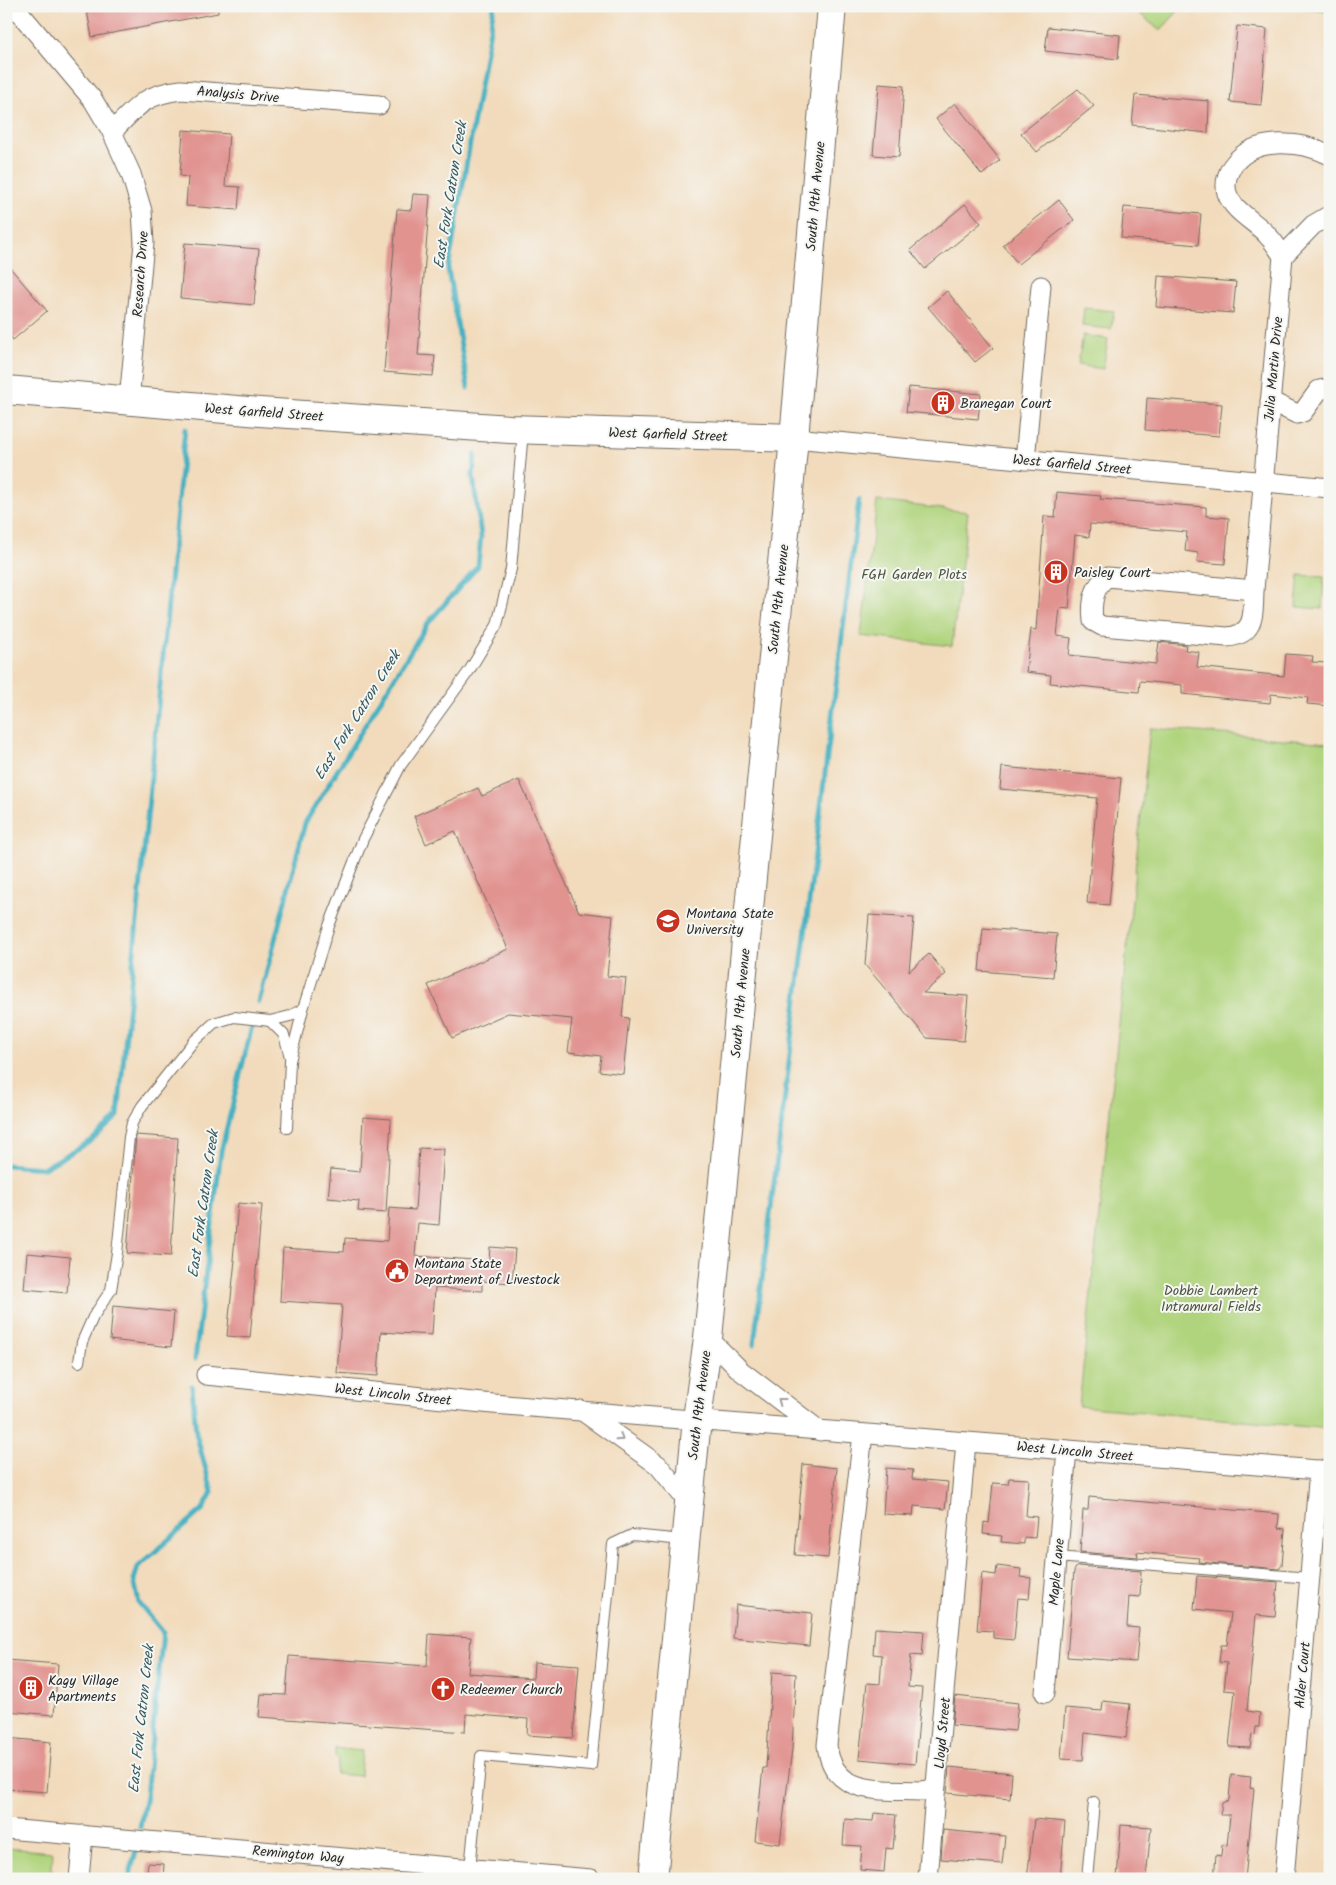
<svg xmlns="http://www.w3.org/2000/svg" width="1336" height="1885" viewBox="0 0 1336 1885" font-family="Kalam,sans-serif">
	<rect width="100%" height="100%" fill="#f6f6f2"/>
	<filter id="ink" filterUnits="userSpaceOnUse"><feTurbulence type="fractalNoise" baseFrequency=".02" numOctaves="2"/><feDisplacementMap in="SourceGraphic" scale="10" xChannelSelector="R" yChannelSelector="G"/><feConvolveMatrix kernelMatrix="1 2 1 2 8 2 1 2 1" color-interpolation-filters="sRGB"/></filter>
	<filter id="wash" filterUnits="userSpaceOnUse"><feTurbulence type="fractalNoise" baseFrequency=".0096" numOctaves="4" result="noise"/><feDisplacementMap in="SourceGraphic" scale="20" xChannelSelector="R" yChannelSelector="G"/><feGaussianBlur stdDeviation="1.12" result="paint"/><feColorMatrix in="noise" values="0 0 0 0 0 0 0 0 0 0 0 0 0 0 0 0 0 1.4 0 .05"/><feComposite in="paint" operator="in"/></filter>
	<g filter="url(#wash)">
		<rect width="100%" height="100%" fill="#f2dbbc"/>
		<g fill="#b0d47d" stroke="#6e8054">
			<path d="M1143 6H1173L1178 11 1160 31 1138 12Z"/>
			<path d="M1283 6H1330V11Z"/>
			<path d="M1084 308 1114 311 1111 329 1082 326Z"/>
			<path d="M1083 335 1108 339 1103 369 1078 365Z"/>
			<path d="M877 501 968 512 952 646 861 636Z"/>
			<path d="M1299 575 1324 577 1322 609 1296 607Z"/>
			<path d="M1150 728 1330 743V1429L1079 1406Z"/>
			<path d="M335 1748 362 1751 360 1776 336 1774 338 1760 335 1756Z"/>
			<path d="M6 1848 53 1852 51 1879H6Z"/>
		</g>
		<g fill="none" stroke-linecap="round" stroke-linejoin="round">
			<g stroke="#44b1c1" stroke-width="5">
				<path d="M468 388 448 269 494 6"/>
				<path d="M259 1002 305 823 428 623 478 566 481 536 473 476 475 454"/>
				<path d="M6 1165 44 1168 91 1141 118 1116 185 429"/>
				<path d="M754 1344 859 500"/>
				<path d="M195 1359 221 1151 252 1026"/>
				<path d="M140 1827 146 1796 163 1632 139 1603 134 1580 138 1567 203 1509 212 1492 196 1433 192 1386"/>
				<path d="M129 1879 136 1850"/>
			</g>
		</g>
		<g id="blocks">
			<g fill="#e19390">
				<path d="M86 6H218V13L92 37Z"/>
				<path d="M1237 26 1267 29 1261 105 1230 102Z"/>
				<path d="M1048 27 1120 35 1118 59 1045 51Z"/>
				<path d="M879 84 904 86 899 157 873 155Z"/>
				<path d="M1078 89 1094 106 1037 152 1021 133Z"/>
				<path d="M1135 95 1209 101 1208 133 1132 125Z"/>
				<path d="M955 103 1000 160 982 175 936 119Z"/>
				<path d="M183 130 229 134 225 186 240 187 238 210 186 206 188 177 180 176Z"/>
				<path d="M413 194 430 195 418 355 435 356 433 376 384 372 397 209 411 210Z"/>
				<path d="M1059 200 1074 220 1018 264 1003 245Z"/>
				<path d="M965 204 981 223 925 269 910 250Z"/>
				<path d="M1124 207 1201 214 1198 245 1121 238Z"/>
				<path d="M185 243 259 249 254 305 180 298Z"/>
				<path d="M6 263 47 311 13 340 6 332Z"/>
				<path d="M1158 276 1236 282 1233 313 1156 307Z"/>
				<path d="M947 291 993 348 975 362 928 307Z"/>
				<path d="M909 387 981 394 978 419 906 412Z"/>
				<path d="M1147 398 1222 404 1219 436 1145 430Z"/>
				<path d="M1057 492 1101 496 1100 499 1206 507V516L1229 518 1225 564 1197 562 1198 553 1185 551 1187 532 1090 524 1089 537 1075 535 1069 609 1060 608 1057 636 1071 638 1069 655 1156 664 1159 642 1186 645 1185 650 1199 652 1197 667 1284 676 1286 654 1313 656 1312 662 1326 663 1324 679 1330 680V706L1307 704 1308 698 1271 694 1270 703 1182 694V685L1140 681 1139 692 1050 683 1051 675 1026 672 1031 629 1036 630 1044 516 1055 517Z"/>
				<path d="M1002 767 1121 778 1109 905 1087 903 1097 798 1000 789Z"/>
				<path d="M519 780 579 912 613 916 607 976 626 978 622 1017 629 1018 623 1074 599 1071 601 1056 568 1052 572 1019 508 1013 452 1038 428 985 508 949 455 831 426 844 414 816 478 788 482 796Z"/>
				<path d="M869 915 914 918 909 971 929 954 946 974 923 993 968 996 964 1041 927 1038 865 965Z"/>
				<path d="M983 928 1057 934 1053 977 979 971Z"/>
				<path d="M363 1117 391 1119 386 1213 358 1211 359 1201 328 1198 331 1169 360 1172Z"/>
				<path d="M136 1135 178 1138 171 1256 127 1253Z"/>
				<path d="M419 1148 444 1149 439 1225 418 1223 415 1256 489 1261 490 1247 515 1249 512 1283 482 1281V1291L435 1288 432 1335 381 1332 378 1376 337 1373 342 1305 280 1301 283 1248 344 1252 345 1238 387 1241 389 1208 415 1210Z"/>
				<path d="M238 1203 262 1205 250 1338 227 1336 235 1260H233Z"/>
				<path d="M27 1253 70 1257 67 1293 24 1289Z"/>
				<path d="M113 1306 174 1312 171 1347 110 1340Z"/>
				<path d="M803 1464 837 1468 828 1558 795 1555Z"/>
				<path d="M886 1468 913 1470 912 1479 948 1482 945 1509 914 1506 913 1516 883 1514Z"/>
				<path d="M1009 1478 1029 1479 1026 1516 1037 1517 1035 1538 1024 1537V1544L1001 1542 1002 1536 983 1534 984 1522 989 1523 993 1483 1008 1484Z"/>
				<path d="M1089 1497 1279 1514 1278 1528 1285 1529 1282 1565 1279 1569 1198 1562 1199 1558 1137 1552 1138 1557 1080 1552 1083 1510H1088Z"/>
				<path d="M997 1566 1021 1569 1020 1577 1031 1578 1029 1599 1018 1598 1014 1640 993 1638V1631L977 1630 982 1573 996 1575Z"/>
				<path d="M1077 1566 1141 1571 1140 1597 1129 1596 1127 1627 1139 1628 1136 1662 1067 1657 1074 1571Z"/>
				<path d="M1197 1576 1278 1582 1275 1617 1256 1615 1247 1711 1260 1713 1259 1727H1256L1255 1735 1252 1734 1250 1748 1229 1747 1235 1691 1224 1690 1227 1663 1219 1662 1221 1645H1227L1231 1613 1194 1609Z"/>
				<path d="M736 1605 812 1613 809 1646 733 1638Z"/>
				<path d="M875 1628 924 1631 922 1656 911 1655 908 1687 922 1688 915 1764 859 1759 867 1683 880 1684 882 1655 873 1654Z"/>
				<path d="M429 1634 471 1637 468 1673 533 1678 534 1662 579 1665 573 1738 527 1735 528 1719 466 1714 465 1732 259 1717 261 1694 286 1695 289 1656 427 1666Z"/>
				<path d="M6 1660 58 1664 54 1715 6 1711Z"/>
				<path d="M772 1672 796 1674 792 1749 780 1844 755 1841 763 1768H766Z"/>
				<path d="M955 1696 1018 1703 1015 1731 952 1725Z"/>
				<path d="M1103 1701 1130 1704 1126 1738 1085 1733 1083 1760 1061 1759 1065 1708 1102 1711Z"/>
				<path d="M6 1738 51 1742 47 1792 6 1789Z"/>
				<path d="M949 1767 1012 1773 1010 1799 947 1793Z"/>
				<path d="M1231 1775 1251 1777 1250 1788 1254 1789 1245 1879H1214L1216 1855 1221 1856 1222 1845 1227 1846 1230 1815H1220L1222 1803 1229 1800Z"/>
				<path d="M874 1813 896 1815 893 1849 886 1848 884 1872 860 1870 862 1846 843 1845 845 1819 873 1821Z"/>
				<path d="M1034 1819 1065 1822 1060 1879H1027Z"/>
				<path d="M1121 1825 1151 1827 1146 1879H1117Z"/>
				<path d="M943 1830 1005 1836 1002 1864 941 1859Z"/>
				<path d="M148 1863 164 1864 163 1879H146Z"/>
			</g>
		</g>
	</g>
	<g filter="url(#ink)">
		<use href="#blocks" fill-opacity="0" stroke="#71695e" stroke-width="1"/>
		<g fill="none" stroke-linecap="round" stroke-linejoin="round">
			<defs>
				<g id="lane">
					<path d="M270 1021 284 1035 290 1057"/>
					<path d="M287 1128 290 1061 303 1009 329 926 363 839 401 765 469 671 497 625 511 569 523 431"/>
					<path d="M79 1362 82 1342 93 1317 111 1290 117 1253 129 1137 132 1123 142 1106 193 1042 214 1023 234 1017 270 1021 290 1016 303 1009"/>
					<path d="M1057 1557 1310 1578"/>
					<path d="M470 1869 481 1756 591 1766 613 1544 632 1535 683 1540"/>
					<path d="M1087 1879 1094 1802"/>
				</g>
				<g id="street">
					<path d="M14 6 93 100 112 132 131 174 142 211 144 243 129 401"/>
					<path d="M112 132C136 107 145 94 181 90L379 105"/>
					<path d="M1330 155C1302 141 1255 136 1234 164 1228 171 1224 183 1227 193 1233 212 1257 222 1269 237 1274 242 1278 249 1283 256L1313 225 1330 215"/>
					<path d="M1270 401 1297 414 1303 412 1319 390 1330 388"/>
					<path d="M794 438 1330 488"/>
					<path d="M1025 460 1041 286"/>
					<path d="M1107 577 1254 590C1253 613 1256 635 1227 637L1102 626 1093 621C1091 604 1093 587 1107 577Z"/>
					<path d="M1254 590 1283 256"/>
					<path d="M708 1338 741 1371 820 1431"/>
					<path d="M206 1375 493 1404 1330 1471"/>
					<path d="M581 1410 658 1465 688 1502"/>
					<path d="M863 1434 827 1745C833 1797 880 1789 920 1791L930 1790 936 1784 966 1442"/>
					<path d="M1045 1693 1067 1450"/>
					<path d="M6 1829 591 1879"/>
					<path d="M79 1879 83 1835"/>
					<path d="M928 1879 936 1784"/>
					<path d="M1284 1879 1319 1470"/>
				</g>
				<g id="secondary">
					<path d="M6 390 260 412 510 429 794 438"/>
					<path d="M653 1879 697 1419 708 1338 794 438 832 6"/>
				</g>
			</defs>
			<use href="#lane" stroke="#71695e" stroke-width="12"/>
			<use href="#street" stroke="#71695e" stroke-width="21"/>
			<use href="#secondary" stroke="#71695e" stroke-width="30"/>
			<use href="#lane" stroke="#fff" stroke-width="10"/>
			<use href="#street" stroke="#fff" stroke-width="19"/>
			<use href="#secondary" stroke="#fff" stroke-width="28"/>
		</g>
		<defs><path id="oneway-chevron" d="M-2-3.5L2.5 0L-2 3.5" fill="none" stroke-width="1.6" stroke-linecap="round" stroke-linejoin="round" transform="scale(1.25)"/></defs>
		<g stroke="#a0a0a0">
			<use href="#oneway-chevron" transform="translate(781 1401) rotate(-143)"/>
			<use href="#oneway-chevron" transform="translate(620 1438) rotate(35)"/>
		</g>
	</g>
	<defs>
		<symbol id="building-disc" viewBox="-11 -11 22 22"><circle r="9.5" fill="#c8321e" stroke="#f6f6f2"/><path d="M-4-6H4V6H1V3H-1V6H-4ZM-2.5-4.3h1.7v1.8h-1.7ZM.8-4.3h1.7v1.8H.8ZM-2.5-1h1.7V.8h-1.7ZM.8-1h1.7V.8H.8Z" fill="#fff"/></symbol>
		<symbol id="university-disc" viewBox="-11 -11 22 22"><circle r="9.5" fill="#c8321e" stroke="#f6f6f2"/><path d="M0-5L7-2L0 1L-7-2ZM-4 1L0 2.5L4 1V4Q0 6-4 4Z" fill="#fff"/></symbol>
		<symbol id="civic-disc" viewBox="-11 -11 22 22"><circle r="9.5" fill="#c8321e" stroke="#f6f6f2"/><path d="M-.6-6.5H3V-4.5H.6V-3L4-1V1h2V6H-6V1h2V-1L-.6-3ZM-1.2 2.5V6h2.4V2.5Z" fill="#fff"/></symbol>
		<symbol id="church-disc" viewBox="-11 -11 22 22"><circle r="9.5" fill="#c8321e" stroke="#f6f6f2"/><path d="M-1.2-6h2.4v3.5h3.3v2.4h-3.3V6h-2.4V-.1h-3.3v-2.4h3.3Z" fill="#fff"/></symbol>
	</defs>
	<g fill-rule="evenodd">
		<use href="#building-disc" x="929" y="389" width="28" height="28"/>
		<use href="#building-disc" x="1042" y="558" width="28" height="28"/>
		<use href="#university-disc" x="654" y="907" width="28" height="28"/>
		<use href="#civic-disc" x="383" y="1257" width="28" height="28"/>
		<use href="#building-disc" x="17" y="1674" width="28" height="28"/>
		<use href="#church-disc" x="429" y="1675" width="28" height="28"/>
	</g>
	<g text-anchor="middle" stroke-width="4" stroke-linejoin="round" paint-order="stroke">
		<g font-size="14" fill="#2b2b2b" stroke="#f6f6f2">
			<text transform="translate(238 94) rotate(5)" y="5">Analysis Drive</text>
			<text transform="translate(815 196) rotate(-85)" y="5">South 19th Avenue</text>
			<text transform="translate(140 274) rotate(-86)" y="5">Research Drive</text>
			<text transform="translate(1273 369) rotate(-85)" y="5">Julia Martin Drive</text>
			<text transform="translate(264 412) rotate(4)" y="5">West Garfield Street</text>
			<text transform="translate(668 434) rotate(2)" y="5">West Garfield Street</text>
			<text transform="translate(1072 464) rotate(5)" y="5">West Garfield Street</text>
			<text transform="translate(778 599) rotate(-84)" y="5">South 19th Avenue</text>
			<text transform="translate(740 1003) rotate(-85)" y="5">South 19th Avenue</text>
			<text transform="translate(393 1394) rotate(6)" y="5">West Lincoln Street</text>
			<text transform="translate(699 1405) rotate(-83)" y="5">South 19th Avenue</text>
			<text transform="translate(1075 1451) rotate(5)" y="5">West Lincoln Street</text>
			<text transform="translate(1056 1572) rotate(-85)" y="5">Maple Lane</text>
			<text transform="translate(1302 1675) rotate(-85)" y="5">Alder Court</text>
			<text transform="translate(942 1733) rotate(-85)" y="5">Lloyd Street</text>
			<text transform="translate(298 1854) rotate(5)" y="5">Remington Way</text>
		</g>
		<g font-size="14" fill="#2b2b2b" stroke="#f6f6f2" text-anchor="start">
			<text x="960" y="408">Branegan Court</text>
			<text x="1074" y="577">Paisley Court</text>
			<text x="686" y="918">Montana State<tspan x="686" dy="16">University</tspan></text>
			<text x="414" y="1268">Montana State<tspan x="414" dy="16">Department of Livestock</tspan></text>
			<text x="48" y="1685">Kagy Village<tspan x="48" dy="16">Apartments</tspan></text>
			<text x="460" y="1694">Redeemer Church</text>
		</g>
		<g font-size="14" fill="#4c5540" stroke="#f6f6f2">
			<text x="914" y="579">FGH Garden Plots</text>
			<text x="1211" y="1295">Dobbie Lambert<tspan x="1211" dy="16">Intramural Fields</tspan></text>
		</g>
		<g font-size="15" font-style="italic" fill="#345a60" stroke="#f6f6f2">
			<text transform="translate(450 195) rotate(-81)" y="5">East Fork Catron Creek</text>
			<text transform="translate(357 715) rotate(-58)" y="5">East Fork Catron Creek</text>
			<text transform="translate(203 1204) rotate(-82)" y="5">East Fork Catron Creek</text>
			<text transform="translate(141 1719) rotate(-84)" y="5">East Fork Catron Creek</text>
		</g>
	</g>
	<rect width="1336" height="1885" fill="none" stroke="#f6f6f2" stroke-width="25"/>
</svg>
